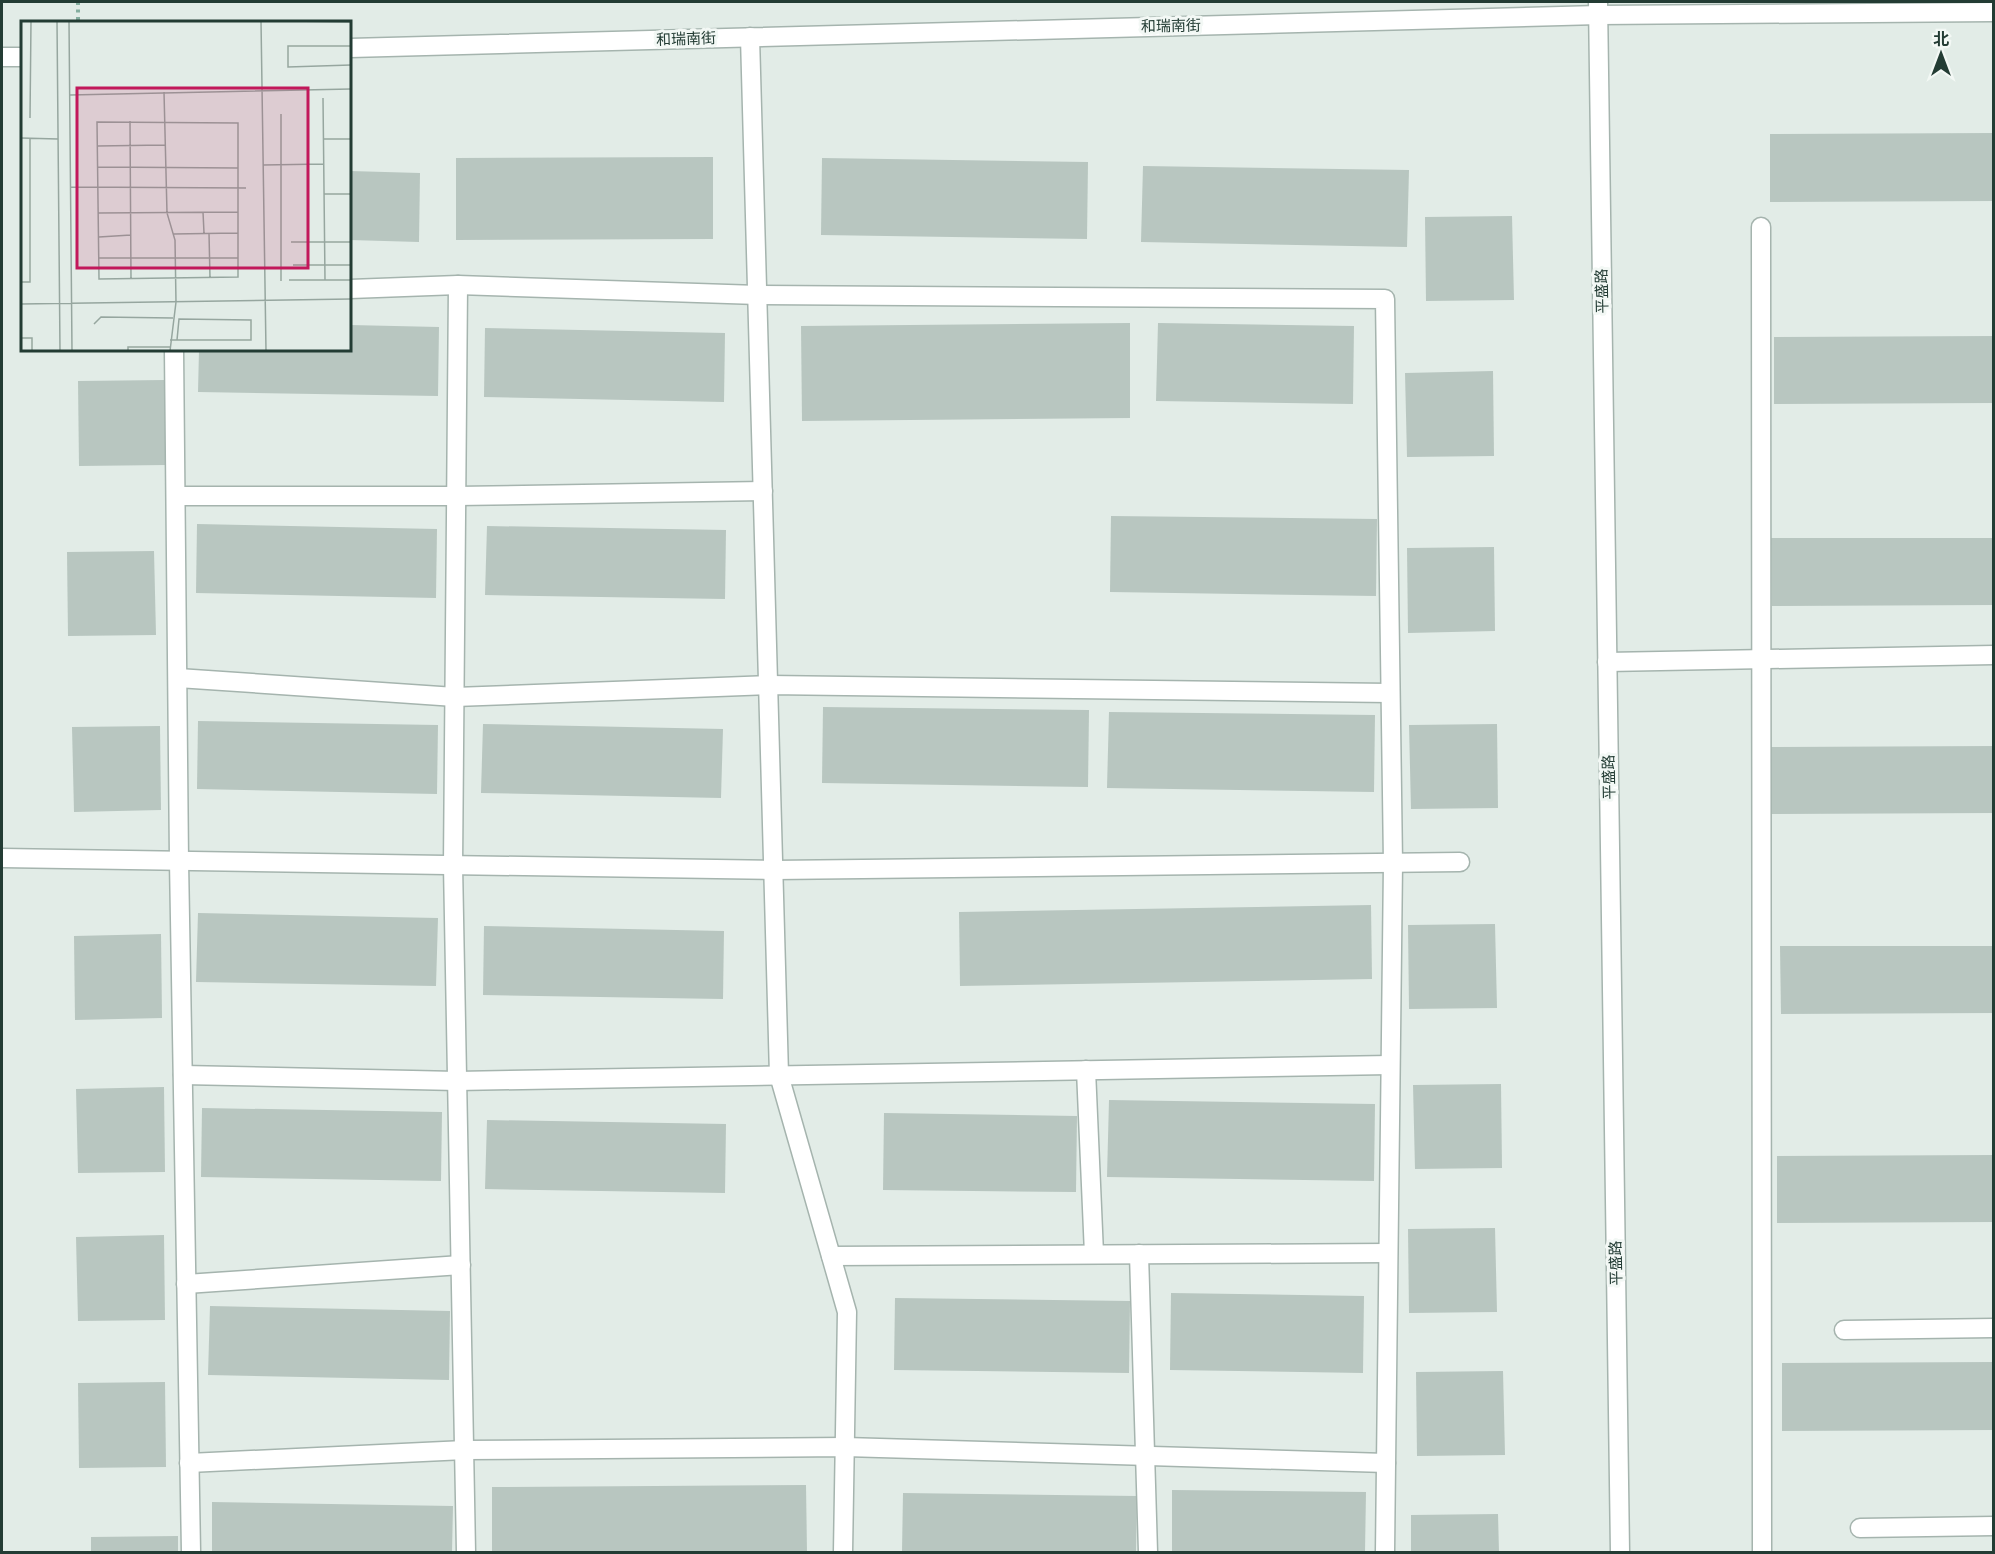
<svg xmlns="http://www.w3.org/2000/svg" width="1995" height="1554" viewBox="0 0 1995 1554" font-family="'Work Sans','Noto Sans SC',sans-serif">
	<rect width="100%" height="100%" fill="#e2ece7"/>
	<g fill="#b8c6c0">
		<path d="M1994 133V201L1770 202V134Z"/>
		<path d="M713 157V239L456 240V158Z"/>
		<path d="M822 158 1088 162 1087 239 821 235Z"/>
		<path d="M1143 166 1409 170 1407 247 1141 242Z"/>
		<path d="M350 171 420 173 419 242 350 240Z"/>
		<path d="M1512 216 1514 300 1426 301 1425 217Z"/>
		<path d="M1130 323V418L802 421 801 326Z"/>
		<path d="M1158 323 1354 326 1353 404 1156 401Z"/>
		<path d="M350 325 439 327 438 396 198 392 199 350H350Z"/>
		<path d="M485 328 725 333 724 402 484 397Z"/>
		<path d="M1994 336V403L1774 404V337Z"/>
		<path d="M1493 371 1494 456 1407 457 1405 373Z"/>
		<path d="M165 380 166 465 79 466 78 381Z"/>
		<path d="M1111 516 1377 519 1376 596 1110 592Z"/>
		<path d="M197 524 437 529 436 598 196 593Z"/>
		<path d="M487 526 726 530 725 599 485 595Z"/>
		<path d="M1771 538H1994V605L1772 606Z"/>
		<path d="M1494 547 1495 631 1408 633 1407 548Z"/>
		<path d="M154 551 156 635 68 636 67 552Z"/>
		<path d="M823 707 1089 710 1088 787 822 783Z"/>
		<path d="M1109 712 1375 715 1374 792 1107 788Z"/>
		<path d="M198 721 438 725 437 794 197 789Z"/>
		<path d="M483 724 723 729 721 798 481 793Z"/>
		<path d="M1497 724 1498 808 1411 809 1409 725Z"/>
		<path d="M160 726 161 810 74 812 72 727Z"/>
		<path d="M1994 746V813L1770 814V747Z"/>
		<path d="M1371 905 1372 979 960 986 959 912Z"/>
		<path d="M198 913 438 918 436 986 196 982Z"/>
		<path d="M1495 924 1497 1008 1409 1009 1408 925Z"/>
		<path d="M484 926 724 931 723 999 483 995Z"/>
		<path d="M161 934 162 1018 75 1020 74 936Z"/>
		<path d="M1780 946H1994V1013L1781 1014Z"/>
		<path d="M1501 1084 1502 1168 1415 1169 1413 1085Z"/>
		<path d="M164 1087 165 1172 78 1173 76 1089Z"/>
		<path d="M1109 1100 1375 1104 1374 1181 1107 1177Z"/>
		<path d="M202 1108 442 1112 441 1181 201 1177Z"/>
		<path d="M884 1113 1077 1116 1076 1192 883 1190Z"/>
		<path d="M487 1120 726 1124 725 1193 485 1189Z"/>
		<path d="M1994 1155V1222L1777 1223V1156Z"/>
		<path d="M1495 1228 1497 1312 1409 1313 1408 1229Z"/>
		<path d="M164 1235 165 1320 78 1321 76 1237Z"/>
		<path d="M1171 1293 1364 1296 1363 1373 1170 1370Z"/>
		<path d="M895 1298 1130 1301 1129 1373 894 1370Z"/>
		<path d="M210 1306 450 1311 449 1380 208 1375Z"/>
		<path d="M1994 1362V1430L1782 1431V1363Z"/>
		<path d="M1503 1371 1505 1455 1417 1456 1416 1372Z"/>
		<path d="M165 1382 166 1467 79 1468 78 1383Z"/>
		<path d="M806 1485 807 1552H492V1487Z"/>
		<path d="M1172 1490 1366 1492 1365 1552H1172Z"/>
		<path d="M903 1493 1137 1496 1136 1552H902Z"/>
		<path d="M212 1502 453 1506 452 1552H212Z"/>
		<path d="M1498 1514 1499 1552H1411V1515Z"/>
		<path d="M178 1536V1552H91V1537Z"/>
	</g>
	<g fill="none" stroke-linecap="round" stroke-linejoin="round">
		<defs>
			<g id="lane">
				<path d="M750 37 779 1075 847 1312 843 1552"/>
				<path d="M1761 227 1762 1552"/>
				<path d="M458 285 453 865 466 1552"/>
				<path d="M350 289 458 285 758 295 1385 299 1393 863 1385 1552"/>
				<path d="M174 350 179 861 191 1552"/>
				<path d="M176 496H457L763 491"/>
				<path d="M1607 662 1994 655"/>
				<path d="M178 678 455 697 769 685 1390 693"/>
				<path d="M2 858 774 870 1460 862"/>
				<path d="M1086 1070 1094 1254"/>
				<path d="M183 1075 457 1081 1390 1065"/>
				<path d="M1139 1254 1148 1552"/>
				<path d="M831 1256 1388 1253"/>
				<path d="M186 1284 461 1265"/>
				<path d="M1844 1330 1994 1328"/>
				<path d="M189 1463 465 1450 845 1447 1386 1463"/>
				<path d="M1860 1528 1994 1526"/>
			</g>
			<g id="street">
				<path d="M1598 2 1620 1552"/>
				<path d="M350 48 1599 15 1994 12"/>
				<path d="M2 57H22"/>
			</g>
		</defs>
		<use href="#lane" stroke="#a5b4ae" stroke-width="21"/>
		<use href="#street" stroke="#a5b4ae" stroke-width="21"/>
		<path stroke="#84ae9f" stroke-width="4" stroke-dasharray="3 4.5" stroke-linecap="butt" d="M78 2V22"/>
		<use href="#lane" stroke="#fff" stroke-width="18"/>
		<use href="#street" stroke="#fff" stroke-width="18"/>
	</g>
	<g text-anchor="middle" stroke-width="6" stroke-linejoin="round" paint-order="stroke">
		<g font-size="15" fill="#233c34" stroke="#f3f8f5">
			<text transform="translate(1171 26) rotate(-1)" y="5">和瑞南街</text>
			<text transform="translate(686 39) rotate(-2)" y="5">和瑞南街</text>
			<text transform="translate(1602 291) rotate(-91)" y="5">平盛路</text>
			<text transform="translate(1609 777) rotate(-91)" y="5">平盛路</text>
			<text transform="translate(1616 1263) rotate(-91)" y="5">平盛路</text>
		</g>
	</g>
	<g transform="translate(21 21)">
		<rect width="330" height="330" fill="#e2ece7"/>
		<path fill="none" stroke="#96a69f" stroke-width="1.5" d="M36 0 39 330M48 0 51 330M240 0 245 330M269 0 330 1M330 25H267V46L330 44M143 71 146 192 154 219 155 281 149 330M49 74 330 68M302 77 304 259M260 93V260M9 97 10 0M109 100 110 258M76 101 217 102V256L78 258ZM0 117 37 118M303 118H330M76 125 144 124M242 144 303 143M77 146 217 147M50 166 225 167M303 173H330M182 191 183 212M77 192 217 191M188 212 189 257M152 213 217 212M78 216 110 214M270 221H330M78 237H217M272 244H330M268 259H330M0 261H9V117M0 283 330 278M73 303 80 296 152 297M0 317H11V330M149 319H230V299L158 298 156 319M107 330V326H149"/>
		<path fill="#c2185b" fill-opacity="0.15" stroke="#c2185b" stroke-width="3" d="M56 67H287V247H56Z"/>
		<rect width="330" height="330" fill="none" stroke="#233c34" stroke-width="3"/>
	</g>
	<rect width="1995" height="1554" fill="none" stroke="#233c34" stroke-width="6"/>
	<g transform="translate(1941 54)" stroke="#f3f8f5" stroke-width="4.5" paint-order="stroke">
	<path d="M0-4.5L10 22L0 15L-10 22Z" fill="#233c34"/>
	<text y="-9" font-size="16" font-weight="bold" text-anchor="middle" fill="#233c34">北</text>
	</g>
</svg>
